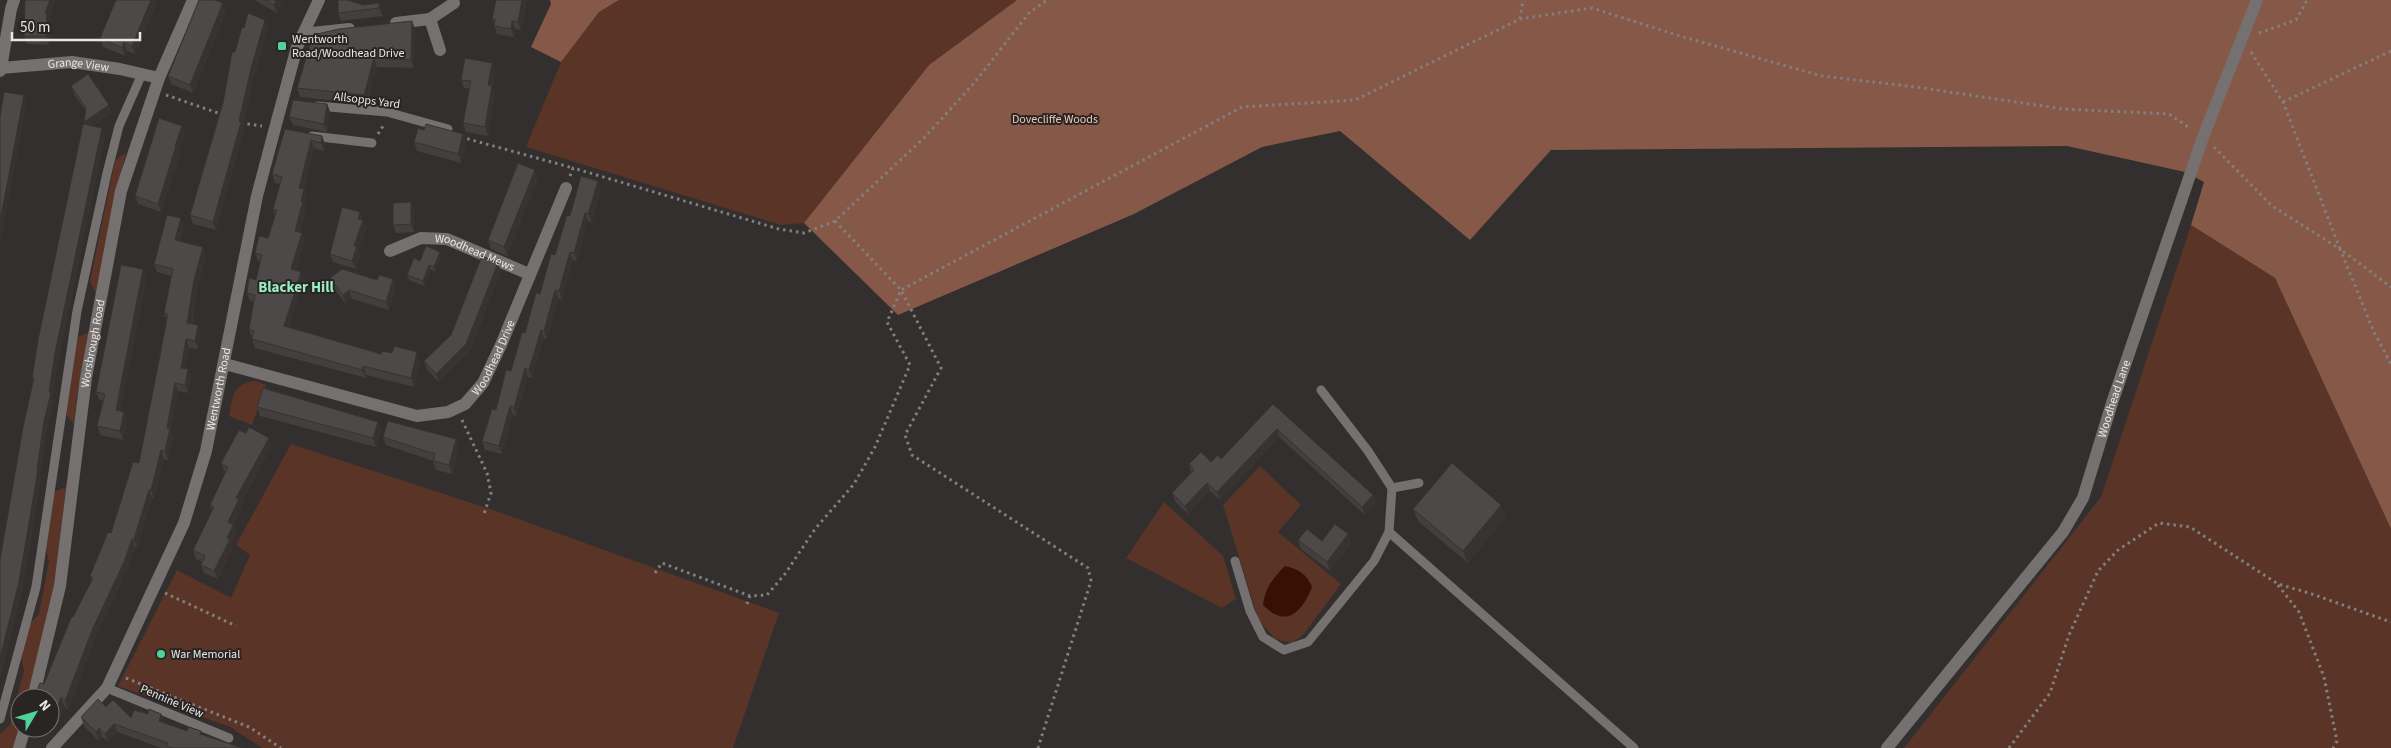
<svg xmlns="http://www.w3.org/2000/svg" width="2391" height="748" viewBox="0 0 2391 748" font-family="'Source Sans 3',sans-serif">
	<rect width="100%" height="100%" fill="#322f2e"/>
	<g fill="#5a3427">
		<path d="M619 0H1017L929 65 804 223 781 225 526 147 561 62 599 12Z"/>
		<path d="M126 152 110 218 97 296 90 281 115 161Z"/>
		<path d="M2191 225 2275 278 2391 529V748H1904L2101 497Z"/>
		<path d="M91 331 77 397 74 424 65 413 76 338Z"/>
		<path d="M256 381 266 385 252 425 229 416C233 397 232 383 256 381Z"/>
		<path d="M291 444 499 512 779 613 733 748H262L230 727 118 686 177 570 231 598 250 555 236 545Z"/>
		<path d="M1260 466 1301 505 1278 532 1341 584 1303 635 1292 643 1275 639 1258 619 1223 505Z"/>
		<path d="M66 487 56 584 27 698H20V723L13 748H0V734L10 725 24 671 21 655 29 625 39 614 49 561 46 549 54 492Z"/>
		<path d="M1164 502 1223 556 1236 599 1222 608 1126 558Z"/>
	</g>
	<g fill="#865848">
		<path d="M550 0H619L599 12 561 62 531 47 551 4Z"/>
		<path d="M1017 0H2391V529L2275 278 2191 225 2204 182 2185 172 2067 146 1551 150 1470 240 1340 131 1262 147 1134 214 898 315 804 223 929 65Z"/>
	</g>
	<path fill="#381104" d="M1285 566C1298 569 1307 574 1312 587 1302 612 1286 629 1263 605 1265 588 1273 578 1285 566Z"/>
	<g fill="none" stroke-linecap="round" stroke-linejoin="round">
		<g stroke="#82807f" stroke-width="3" stroke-dasharray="2.5 4" stroke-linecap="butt">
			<path d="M1520 19 1523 0"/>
			<path d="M2259 33 2296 20 2307 0"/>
			<path d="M2251 52 2283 102 2340 249 2391 287"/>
			<path d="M166 95 221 114"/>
			<path d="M2283 102 2391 51"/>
			<path d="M241 123 262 126"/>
			<path d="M378 134 385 123"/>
			<path d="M461 137 573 168"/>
			<path d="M2214 147 2272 206 2340 249 2374 332 2391 364"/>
			<path d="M570 176 573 168 779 229 804 233 835 221 925 137 975 82 1029 13 1047 0"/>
			<path d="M835 221 901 290 941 368 905 435 912 455 1088 568 1091 581 1038 748"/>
			<path d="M462 420 487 473 491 493 484 514"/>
			<path d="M655 573 662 563 750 596 767 595 785 574 815 529 854 484 875 447 910 365 887 322 901 290 1242 107 1355 100 1520 19 1592 8 1680 36 1822 76 1916 87 2063 109 2169 114 2191 129"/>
			<path d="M2278 585 2299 612 2324 677 2337 741 2333 748"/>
			<path d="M165 593 236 626"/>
			<path d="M747 604 750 596"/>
			<path d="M126 678 249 727 281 748"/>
			<path d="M2009 748 2050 693 2069 635 2098 571 2118 550 2159 523 2190 527 2278 584 2309 593 2391 622"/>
		</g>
		<g stroke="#747170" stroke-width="9">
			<path d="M317 106 387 112 448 129"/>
			<path d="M312 136 372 143"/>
			<path d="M1321 390 1368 451 1392 488 1389 532"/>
			<path d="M1392 488 1419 483"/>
			<path d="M1235 561 1250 611 1263 637 1284 650 1308 642 1374 561 1389 532 1634 748"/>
			<path d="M107 688 229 738"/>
			<path d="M0 719 36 587 77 311 107 173 119 126 142 74"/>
		</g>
		<g stroke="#747170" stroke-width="12">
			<path d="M430 19 440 50"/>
			<path d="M396 23 430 19 454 3"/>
			<path d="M303 34 349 29"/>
			<path d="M1 68 11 9 14 0"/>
			<path id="s1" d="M0 71 1 68 72 62 120 69 159 78"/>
			<path id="s2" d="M390 251 421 238 447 239 529 274"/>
			<path id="s3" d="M225 364 417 416 448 412 465 404 483 383 501 345 566 188"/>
			<path id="s4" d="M33 698 60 586 86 378 121 191 159 78 193 0"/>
			<path d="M19 748 25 728"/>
			<path id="s5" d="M1887 748 2063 532 2083 498 2112 403 2203 137 2257 0"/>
		</g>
		<path stroke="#747170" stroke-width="12" id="s6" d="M52 748 107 688 184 523 206 451 257 196 275 128 297 47 319 0"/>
	</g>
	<g fill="#423f3e">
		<path d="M116 0H158L135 54 127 51 125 56 103 47 100 38Z"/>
		<path d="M254 0H282L277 13Z"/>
		<path d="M496 0H527L521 30 515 29 514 37 497 34 492 19Z"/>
		<path d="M379 3 382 12 383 16 341 21 338 13Z"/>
		<path d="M226 12 193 93 171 84 168 76Z"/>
		<path d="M49 19 50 21 49 45 27 44 24 36Z"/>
		<path d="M244 28 268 29 254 77 243 126 244 130 216 230 193 224 190 215Z"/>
		<path d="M415 29 414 68 377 67 367 104 300 97 297 88Z"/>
		<path d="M492 63 495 71 493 87 495 94 488 136 466 132 463 123 469 89 464 88 461 80Z"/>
		<path d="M71 86 112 113 93 126 105 136 58 361 52 397 54 401 47 429 40 474 41 478 22 590 0 678V560L33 381 32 378 84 124V122L86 111 74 94Z"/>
		<path d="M327 104 330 112 327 132 293 125 289 117Z"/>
		<path d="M285 129 322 136 325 144 324 151 314 148 304 189 307 198 305 206 306 210 300 232 302 233 305 241 296 270 304 280 289 327 381 354 420 360 414 387 366 375V378L255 348 249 329 254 302 250 301 247 293 256 280 261 262 258 261 255 253 268 238 275 215 273 209 280 184 275 183 272 174Z"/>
		<path d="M185 134 179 152 180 155 161 212 138 204 135 196Z"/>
		<path d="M463 134 466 143 461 163 417 151 414 142Z"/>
		<path d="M538 178 507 256 491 249 488 240Z"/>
		<path d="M598 181 601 190 592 222 588 221 577 261 573 260 562 300 559 299 547 339 544 338 532 378 528 377 517 416 513 415 502 454 485 450 482 441 511 371 570 216Z"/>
		<path d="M411 202 414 211V232L396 233 393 225Z"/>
		<path d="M360 212 366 229 358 251 360 255 356 269 333 262 330 254Z"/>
		<path d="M184 227 180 241 203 247 206 256 197 289 192 324 198 325 201 334 198 349 189 348 185 369H188L191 378 188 393 178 391 171 431 173 437 168 460 164 459 154 499 152 498 137 548 135 547 127 570 96 636 68 710 64 706 58 723 50 721V698L44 684 92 581 90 576 111 533 139 463 167 321 164 313 171 276 157 272 154 264Z"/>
		<path d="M440 252 441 256 435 272 431 270 424 286 409 280 407 275 420 261Z"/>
		<path d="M143 269 147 278 120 411 124 412 127 421 123 440 100 435 97 426 103 401 99 400 96 392Z"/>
		<path d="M501 271 469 353 439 382 427 370 424 361 451 335Z"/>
		<path d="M330 278 377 280 393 279 396 288 389 310 352 299 346 304 333 287Z"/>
		<path d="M1273 404 1373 495 1376 503 1365 515 1279 437 1220 500 1210 491 1188 514 1175 501 1172 493 1191 472 1189 464 1211 462 1221 459Z"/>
		<path d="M257 407 378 422 381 431 376 447 260 416Z"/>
		<path d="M246 433 269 438 272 446 241 504 242 508 234 525 236 533 231 543 233 547 218 579 204 573 201 565 202 562 196 559 193 550 212 510 210 505 226 472 224 471 221 463Z"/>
		<path d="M383 437 456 439 459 448 452 474 436 470 433 461 386 445Z"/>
		<path d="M1501 505 1506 517 1468 563 1418 521 1413 509Z"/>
		<path d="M1348 534 1351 543 1330 571 1301 549 1298 540 1322 541Z"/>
		<path d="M106 707 131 718 148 714H161L164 723 187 731 202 734 242 748H161L117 732 108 742 102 737 99 741 84 726 81 717Z"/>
	</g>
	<g fill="#363332">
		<path d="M50 0H56L49 19 50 21 49 45 46 36 45 13Z"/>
		<path d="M151 0H158L135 54 132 46Z"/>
		<path d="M276 0H282L277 13 274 5Z"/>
		<path d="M522 0H527L521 30 518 22Z"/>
		<path d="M223 3 226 12 193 93 190 85Z"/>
		<path d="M379 3 382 12 383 16 379 8Z"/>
		<path d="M265 20 268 29 254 77 243 126 244 130 216 230 213 222 239 121 251 69Z"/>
		<path d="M412 21 415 29 414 68 411 60Z"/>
		<path d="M512 21 515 29 514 37 511 29Z"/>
		<path d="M124 42 127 51 125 56 122 48Z"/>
		<path d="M374 58 377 67 367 104 364 95Z"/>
		<path d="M492 63 495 71 493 87 495 94 488 136 485 127 488 85Z"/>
		<path d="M24 95 27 103 0 247V222Z"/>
		<path d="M327 104 330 112 327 132 324 124Z"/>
		<path d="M109 105 112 113 87 130 84 122Z"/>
		<path d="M182 126 185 134 179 152 180 155 161 212 158 204 175 146Z"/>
		<path d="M102 128 105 136 58 361 52 397 54 401 47 429 40 474 41 478 22 590 0 678V658L37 469 55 353Z"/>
		<path d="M463 134 466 143 461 163 458 154Z"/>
		<path d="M322 136 325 144 324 151 321 143Z"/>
		<path d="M311 140 314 148 304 189 307 198 305 206 306 210 298 239 295 231 301 201 299 188Z"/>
		<path d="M535 170 538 178 507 256 504 247Z"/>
		<path d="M598 181 601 190 592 222 588 214Z"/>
		<path d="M411 202 414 211V232L411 224Z"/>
		<path d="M360 212 366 229 358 251 360 255 356 269 352 261 358 219Z"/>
		<path d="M585 213 588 221 577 261 574 253Z"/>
		<path d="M181 218 184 227 178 248 175 240Z"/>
		<path d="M302 233 305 241 294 278 291 269Z"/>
		<path d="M203 247 206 256 197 289 190 332 187 323 194 280Z"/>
		<path d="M440 252 441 256 435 272 434 267Z"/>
		<path d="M570 252 573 260 562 300 559 291Z"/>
		<path d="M498 263 501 271 469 353 439 382 436 374Z"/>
		<path d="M429 265 431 270 424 286 423 281Z"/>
		<path d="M143 269 147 278 119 419 116 410Z"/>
		<path d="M301 272 304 280 287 334 284 326Z"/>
		<path d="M393 279 396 288 389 310 386 302Z"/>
		<path d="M349 290 352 299 346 304 343 295Z"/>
		<path d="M555 290 559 299 547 339 544 331Z"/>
		<path d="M198 325 201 334 198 349 195 341Z"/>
		<path d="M541 330 544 338 532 378 529 370Z"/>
		<path d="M186 339 189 348 184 376 181 368Z"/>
		<path d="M417 352 420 360 414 387 411 378Z"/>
		<path d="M363 366 366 375V378L362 370Z"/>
		<path d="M525 368 528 377 517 416 514 408Z"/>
		<path d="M188 369 191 378 188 393 185 385Z"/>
		<path d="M175 383 178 391 171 431 173 437 168 460 165 451 167 428Z"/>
		<path d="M510 406 513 415 502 454 499 446Z"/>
		<path d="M124 412 127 421 123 440 120 431Z"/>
		<path d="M378 422 381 431 376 447 373 438Z"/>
		<path d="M1277 429 1279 437 1220 500 1217 492Z"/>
		<path d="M269 438 272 446 241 504 242 508 234 525 236 533 231 543 233 547 218 579 214 571 227 538 228 522 236 498Z"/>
		<path d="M456 439 459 448 452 474 449 465Z"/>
		<path d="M161 450 164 459 154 499 151 490Z"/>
		<path d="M1207 483 1210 491 1188 514 1185 506Z"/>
		<path d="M149 490 152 498 137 548 134 539Z"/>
		<path d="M1373 495 1376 503 1365 515 1362 507Z"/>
		<path d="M1501 505 1506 517 1468 563 1463 551Z"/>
		<path d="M1348 534 1351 543 1330 571 1327 562Z"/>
		<path d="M132 539 135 547 127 570 96 636 68 710 65 701 93 628Z"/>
		<path d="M61 697 64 706 58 723 55 715Z"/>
		<path d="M161 714 164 722 162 729 159 721Z"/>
		<path d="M114 724 117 732 108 742 105 734Z"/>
		<path d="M99 728 102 737 99 741 96 732Z"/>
	</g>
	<g fill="#4d4948" stroke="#363332">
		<path d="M25 0H50L45 13H47L46 36H24Z"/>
		<path d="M116 0H151L132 46 124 42 122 48 100 38Z"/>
		<path d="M199 0H215L223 3 190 85 168 76Z"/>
		<path d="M265 0H276L274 5Z"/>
		<path d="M338 0H347L364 5 379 3V8L338 13Z"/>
		<path d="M496 0H522L518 22 512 21 511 29 494 26 495 19H492Z"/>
		<path d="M248 13 265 20 251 69 239 121 241 122 213 222 190 215 223 103 232 52H235L242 27 244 28Z"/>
		<path d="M412 21 411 60 374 58 364 95 297 88 313 35 339 29Z"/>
		<path d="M465 58 492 63 488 85H492L485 127 463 123 471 81 461 80Z"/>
		<path d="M88 74 109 105 84 122 86 108 71 86Z"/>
		<path d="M4 92 24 95 0 222V116Z"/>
		<path d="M293 100 327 104 324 124 289 117Z"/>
		<path d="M159 118 182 126 175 146H176L158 204 135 196Z"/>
		<path d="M83 124 102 128 55 353 49 392 51 393 44 421 37 469 38 470 19 582 0 658V560L23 427 34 378H32L38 340Z"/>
		<path d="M426 124 463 134 458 154 414 142 418 128 424 130Z"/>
		<path d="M285 129 322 136 321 143 311 140 299 188 304 189 301 201H303L295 231 302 233 291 269 301 272 284 326 381 354 382 351 392 353 394 346 417 352 411 378 363 366 362 370 252 339 254 331 249 329 255 295 247 293 249 278 256 280 262 255 255 253 259 236 268 238 277 210 273 209 282 177 272 174Z"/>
		<path d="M518 163 535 170 504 247 488 240Z"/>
		<path d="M581 176 598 181 588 214 585 213 574 253 570 252 559 291 555 290 544 331 541 330 529 370 525 368 514 408 510 406 499 446 482 441 492 409 496 410 506 370 511 371 522 332 525 333 536 293 540 294 551 254 555 255 567 215 570 216Z"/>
		<path d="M411 202V224L393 225V203Z"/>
		<path d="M342 207 360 212 358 219 363 220 354 246H357L352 261 330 254Z"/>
		<path d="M167 215 181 218 175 240 203 247 194 280 187 323 198 325 195 341 186 339 181 368 188 369 185 385 175 383 167 428 170 429 165 451 161 450 151 490H149L134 539H132L124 562 93 628 65 701 61 697 55 715 50 713V698H34L40 683 44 684 72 616 73 617 93 578 90 576 108 532 111 533 133 462 139 463 168 314 164 313 173 269 154 264Z"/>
		<path d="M426 246 440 252 434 267 429 265 423 281 407 275 414 258 420 261Z"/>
		<path d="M482 256 498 263 466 344 436 374 424 361 451 335Z"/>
		<path d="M121 265 143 269 116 410 124 412 120 431 97 426 105 394 96 392Z"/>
		<path d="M342 269 377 280 379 275 393 279 386 302 349 290 343 295 330 278Z"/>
		<path d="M263 388 378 422 373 438 257 407Z"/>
		<path d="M1273 404 1373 495 1362 507 1277 429 1217 492 1207 483 1185 506 1172 493 1194 470 1189 464 1201 452 1211 462 1218 455 1221 459Z"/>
		<path d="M388 421 456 439 449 465 433 461 435 454 383 437Z"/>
		<path d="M249 427 269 438 236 498 239 499 228 522 233 525 227 538 230 539 214 571 201 565 205 556 193 550 214 507 210 505 228 467 221 463 239 430 246 433Z"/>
		<path d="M1452 463 1501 505 1463 551 1413 509Z"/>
		<path d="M1335 524 1348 534 1327 562 1298 540 1307 529 1322 541Z"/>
		<path d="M98 699 106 707 113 700 131 718 134 710 148 714 149 709 161 714 159 721 187 731 189 727 201 731 200 734 242 748H173L167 746 168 743 114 724 105 734 99 728 96 732 81 717Z"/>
	</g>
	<g fill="#4fd398" stroke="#282524" stroke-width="2">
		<rect x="277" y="41" width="10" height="10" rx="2.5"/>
		<circle cx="161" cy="654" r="5"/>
	</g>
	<g text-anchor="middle" stroke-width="4" stroke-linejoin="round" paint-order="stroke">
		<g font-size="12" fill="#eae8e7" stroke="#282524" text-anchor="start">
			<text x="292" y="43">Wentworth<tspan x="292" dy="14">Road/Woodhead Drive</tspan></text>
			<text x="171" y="658">War Memorial</text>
		</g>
		<g font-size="12" fill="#eae8e7" stroke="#282524">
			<text dy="4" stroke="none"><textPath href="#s1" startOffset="81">Grange View</textPath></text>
			<text transform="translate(367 100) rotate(7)" y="4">Allsopps Yard</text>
			<text dy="4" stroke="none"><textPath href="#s2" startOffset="90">Woodhead Mews</textPath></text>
			<text dy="4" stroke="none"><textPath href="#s4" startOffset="360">Worsbrough Road</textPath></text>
			<text dy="4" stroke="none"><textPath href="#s3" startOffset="304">Woodhead Drive</textPath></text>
			<text dy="4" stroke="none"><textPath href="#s6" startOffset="402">Wentworth Road</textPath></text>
			<text dy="4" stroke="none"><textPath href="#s5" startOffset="422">Woodhead Lane</textPath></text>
			<text transform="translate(172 701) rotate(23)" y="4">Pennine View</text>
		</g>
		<g font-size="12" fill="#f5c7b7" stroke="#282524">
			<text x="1055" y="123">Dovecliffe Woods</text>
		</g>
		<g font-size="15" font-weight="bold" fill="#9aecc1" stroke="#282524">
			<text x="296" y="292">Blacker Hill</text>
		</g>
	</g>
	<g transform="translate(35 713) rotate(52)"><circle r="24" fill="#282524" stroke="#767372"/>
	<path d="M0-4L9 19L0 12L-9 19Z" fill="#4fd398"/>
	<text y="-8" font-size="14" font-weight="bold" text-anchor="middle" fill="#eae8e7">N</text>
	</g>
	<path d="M12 32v8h128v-8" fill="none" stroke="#eae8e7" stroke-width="2.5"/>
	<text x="20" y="32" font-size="15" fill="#eae8e7" stroke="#282524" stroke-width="4" paint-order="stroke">50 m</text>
</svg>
